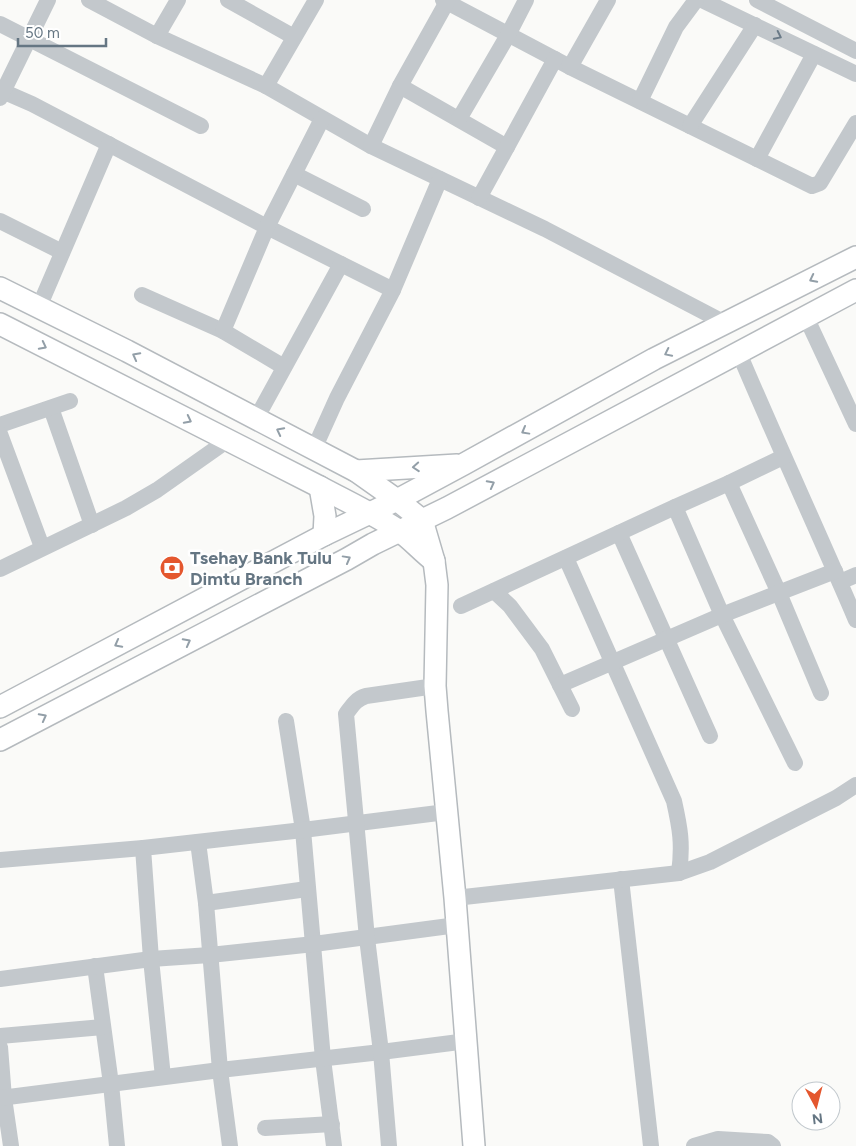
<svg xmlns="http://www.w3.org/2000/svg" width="856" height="1146" viewBox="0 0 856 1146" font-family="Figtree,sans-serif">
	<rect width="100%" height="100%" fill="#fafaf8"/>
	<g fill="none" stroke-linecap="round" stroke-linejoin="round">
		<defs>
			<g id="major">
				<path d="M0 288 127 351 356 471 397 500 422 520 434 561 437 585 435 686 437 711 455 898 474 1146"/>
				<path d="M0 324 320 487C346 501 374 514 398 530 411 539 421 551 434 561"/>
				<path d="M356 471 457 465"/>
				<path d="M320 487 325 516 324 535"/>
				<path d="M0 707 324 535 397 500 464 464 654 359 856 257"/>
				<path d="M0 740 347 559 373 544 447 508 856 290"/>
			</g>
		</defs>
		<use href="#major" stroke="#b5babe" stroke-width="24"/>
		<g stroke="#c3c8cc" stroke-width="16">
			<path d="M89 0 157 36 266 86 371 146 545 229 727 324"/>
			<path d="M228 0 294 37"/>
			<path d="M443 0 570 67 812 186 820 183 856 123"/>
			<path d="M702 0 856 74"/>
			<path d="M757 0 856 51"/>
			<path d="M0 24 201 126"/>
			<path d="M157 36 178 0"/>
			<path d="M570 67 608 0"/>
			<path d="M266 86 316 0"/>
			<path d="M400 86 507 147"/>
			<path d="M0 90 32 104 267 227 393 290"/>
			<path d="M0 98 48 0"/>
			<path d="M640 101 676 27 696 0"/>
			<path d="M459 119 508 35 526 0"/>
			<path d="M690 126 755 25"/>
			<path d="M371 146 400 86 448 0"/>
			<path d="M757 159 814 54"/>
			<path d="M294 174 363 209"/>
			<path d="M479 198 555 59"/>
			<path d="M0 221 62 252"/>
			<path d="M142 295 223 331 284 367"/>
			<path d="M39 307 109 144"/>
			<path d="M806 317 856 424"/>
			<path d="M223 331 267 227 322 119"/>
			<path d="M739 353C777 443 818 531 856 620"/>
			<path d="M51 408 92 525"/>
			<path d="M256 419 341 264"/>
			<path d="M0 425 70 401"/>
			<path d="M0 434 42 547"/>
			<path d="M314 449 337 398 393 290 440 179"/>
			<path d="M729 483 779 593 821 693"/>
			<path d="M675 507 722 615 795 763"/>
			<path d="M619 533 710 736"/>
			<path d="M566 558 674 801C680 828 683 844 679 873"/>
			<path d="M0 569 126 508 157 490 228 440"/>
			<path d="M840 582 856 575"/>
			<path d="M494 591 510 606 542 649 572 709"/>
			<path d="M461 606 675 507 729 483 783 457"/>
			<path d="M560 685 722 615 835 571"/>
			<path d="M286 721 303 830 323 1059 334 1146"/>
			<path d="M198 842 206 903 220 1070 230 1146"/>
			<path d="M0 860 143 848"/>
			<path d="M621 879 651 1146"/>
			<path d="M455 898 679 873 710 862 836 798 856 785"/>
			<path d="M206 903 307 889"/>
			<path d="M95 966 111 1084 117 1146"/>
			<path d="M0 979 151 959 210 955 314 944 457 925"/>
			<path d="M0 1036 103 1027"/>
			<path d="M0 1047 4 1098 11 1146"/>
			<path d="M163 1077 151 959 143 848 303 830 446 812"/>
			<path d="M0 1098 220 1070 381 1052 467 1041"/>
			<path d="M265 1128 332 1124"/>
			<path d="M389 1146 381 1052 367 938 346 714C352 706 356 699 366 696L435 686"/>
			<path d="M694 1146 718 1139 768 1142 773 1146"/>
		</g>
		<use href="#major" stroke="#fff" stroke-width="21"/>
	</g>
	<defs><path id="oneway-chevron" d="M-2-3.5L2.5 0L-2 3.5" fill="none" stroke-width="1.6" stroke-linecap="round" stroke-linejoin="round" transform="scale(1.25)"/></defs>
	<use stroke="#6a7a87" href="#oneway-chevron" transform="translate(778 36) rotate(26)"/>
	<g stroke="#939fa8">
		<use href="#oneway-chevron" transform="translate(813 279) rotate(153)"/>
		<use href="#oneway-chevron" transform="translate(43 346) rotate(27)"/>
		<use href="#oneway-chevron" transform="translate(668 353) rotate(154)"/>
		<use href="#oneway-chevron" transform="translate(136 356) rotate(-152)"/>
		<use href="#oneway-chevron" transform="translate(188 420) rotate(27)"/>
		<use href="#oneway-chevron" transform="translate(280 431) rotate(-153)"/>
		<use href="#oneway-chevron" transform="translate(525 431) rotate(151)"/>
		<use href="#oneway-chevron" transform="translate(416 467) rotate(176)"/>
		<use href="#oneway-chevron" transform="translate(491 484) rotate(-28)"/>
		<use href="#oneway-chevron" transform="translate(347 559) rotate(-29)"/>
		<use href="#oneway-chevron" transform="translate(187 642) rotate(-28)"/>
		<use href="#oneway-chevron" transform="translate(118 644) rotate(152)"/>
		<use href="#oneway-chevron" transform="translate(43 717) rotate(-28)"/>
	</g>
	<defs>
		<symbol id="bank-disc" viewBox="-11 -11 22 22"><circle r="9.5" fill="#e4572e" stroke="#fff"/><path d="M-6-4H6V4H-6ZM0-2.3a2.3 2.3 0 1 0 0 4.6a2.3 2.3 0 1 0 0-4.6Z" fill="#fff"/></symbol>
	</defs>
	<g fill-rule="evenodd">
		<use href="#bank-disc" x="158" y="554" width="28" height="28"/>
	</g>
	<g text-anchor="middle" stroke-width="5" stroke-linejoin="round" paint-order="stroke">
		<g font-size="18" font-weight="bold" fill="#657683" stroke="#fff" text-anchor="start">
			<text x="190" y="564">Tsehay Bank Tulu<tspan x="190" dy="21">Dimtu Branch</tspan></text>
		</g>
	</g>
	<g transform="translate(816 1106) rotate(173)"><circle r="24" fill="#ffffff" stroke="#c1c8cd"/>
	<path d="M0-4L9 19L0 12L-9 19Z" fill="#e4572e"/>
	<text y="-8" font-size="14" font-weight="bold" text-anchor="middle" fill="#657683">N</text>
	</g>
	<path d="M18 38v8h88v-8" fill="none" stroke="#657683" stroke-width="2.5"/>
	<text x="25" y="38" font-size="15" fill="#657683" stroke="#ffffff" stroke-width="4" paint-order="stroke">50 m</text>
</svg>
